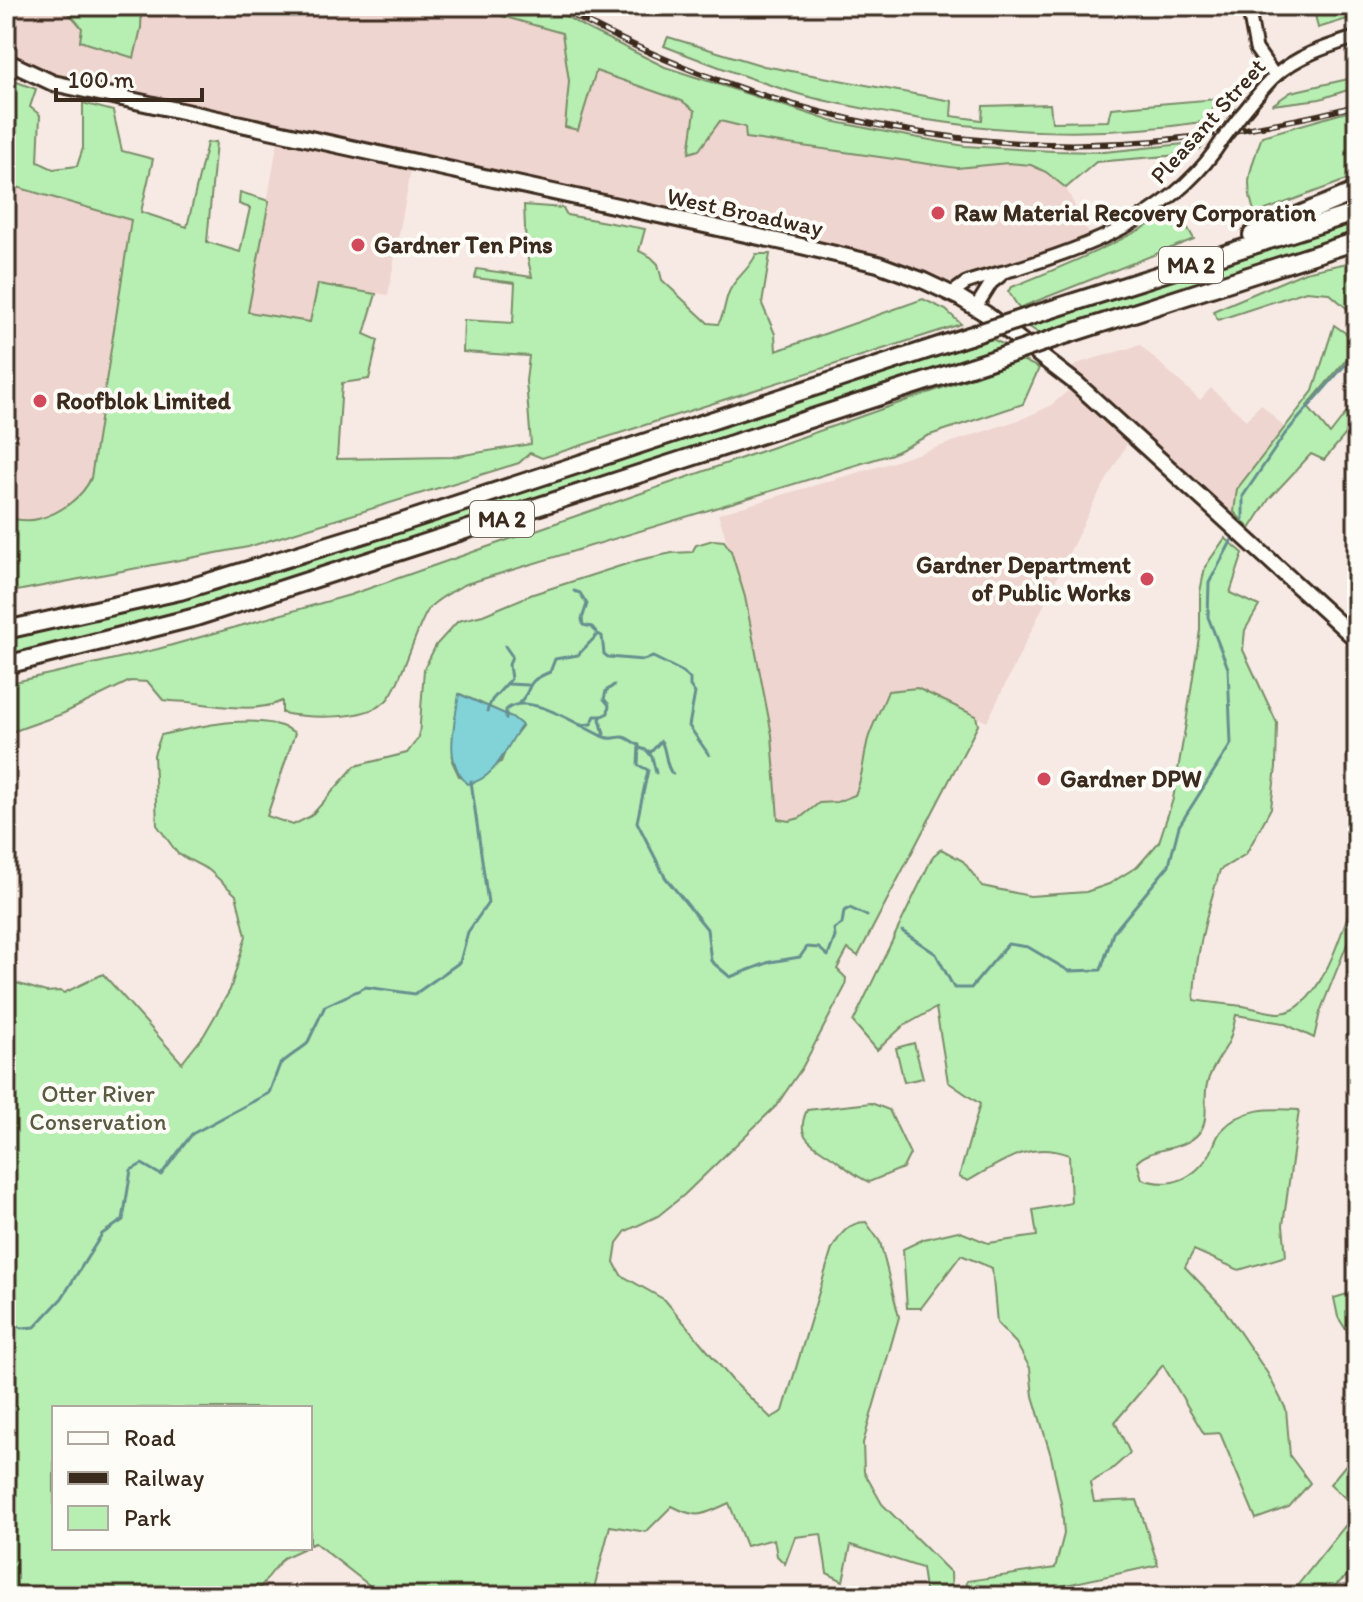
<svg xmlns="http://www.w3.org/2000/svg" width="1363" height="1602" viewBox="0 0 1363 1602" font-family="Itim,sans-serif">
	<rect width="100%" height="100%" fill="#f7eae5"/>
	<filter id="ink" filterUnits="userSpaceOnUse"><feTurbulence type="fractalNoise" baseFrequency=".0125" numOctaves="2"/><feDisplacementMap in="SourceGraphic" scale="16" xChannelSelector="R" yChannelSelector="G"/><feConvolveMatrix kernelMatrix="1 2 1 2 8 2 1 2 1" color-interpolation-filters="sRGB"/></filter>
	<g filter="url(#ink)">
		<g fill="#efd5cf">
			<path d="M6 6H63L82 28H141L142 6H548L586 28 578 129 595 71 682 101 695 112 957 168 1008 163 1031 165 1046 172 1065 186 1094 244 952 293 924 281 412 164 388 295 319 284 311 322 248 312 279 134 53 83 6 61Z"/>
			<path d="M6 184 131 220 91 478 86 490 59 511 36 520 6 518Z"/>
			<path d="M1140 345 1200 400 1211 388 1246 420 1261 404 1284 427 1237 489 1234 512 1228 522 1137 439 1127 444 1093 504 987 722 917 688 862 762 860 784 855 795 837 802 819 803 800 818 789 821 778 819 772 735 745 597 718 514 890 463 1024 418 1050 406 1076 384 1064 374 1079 363Z"/>
		</g>
		<g fill="#b7efb2" stroke="#798c68" stroke-width="2" fill-rule="evenodd">
			<path d="M63 6H142L141 28 134 58 80 41 82 28Z"/>
			<path d="M487 6H548L586 28 665 67 831 121 896 134 965 146 1053 151 1104 152 1205 142 1200 149 1190 154 1096 162 1066 188 1046 172 1031 165 1008 163 957 168 746 138 745 127 720 121 699 150 689 153 695 111 682 101 596 71 578 130 565 127 569 81 562 33 502 16Z"/>
			<path d="M1313 6H1357V16L1318 28Z"/>
			<path d="M668 37 764 66 952 101 951 116 982 120 983 106 1050 104 1052 122 1108 121 1111 108 1216 99 1209 121C1099 138 1001 134 892 114 862 108 832 103 802 95 755 81 710 64 664 46Z"/>
			<path d="M1357 77V87L1320 99 1272 105 1291 92Z"/>
			<path d="M14 81 36 89 30 107 40 115 38 162 53 169 77 166 83 148V103L113 111 122 151 153 159 141 212 187 227 207 143 216 142 207 242 240 252 250 208 239 204 240 192 269 201 248 312 310 322 318 284 376 294 364 334 378 340 369 379 342 383 337 459 452 457 531 444 526 381 529 356 463 352 464 320 513 323 515 283 475 278 477 269 532 277 526 251 524 205 563 208 567 215 645 229 639 251 651 257 658 264 662 280 708 323 718 324C725 315 724 303 729 292 735 277 750 270 756 254H770L762 304 775 334 776 351 923 299 946 310 961 324 542 458 530 453 519 463 248 547 6 593V518C16 519 28 522 38 519 59 514 83 497 91 478L131 220 6 184V95Z"/>
			<path d="M1357 109V176L1255 214C1243 180 1251 169 1262 136Z"/>
			<path d="M1177 209 1194 239 1019 308 1008 291 1012 287C1069 264 1124 241 1177 209Z"/>
			<path d="M1357 220V232L1040 334 1028 326Z"/>
			<path d="M1357 261V317L1329 293 1306 291 1218 320 1213 311 1305 272Z"/>
			<path d="M1334 325 1357 341V347L1307 406 1330 434 1354 403 1357 405V421L1324 460 1311 454 1269 499 1250 529 1234 512 1237 489 1313 391Z"/>
			<path d="M992 339 1007 346 391 548 172 614 90 637 6 655V638C222 592 431 523 640 453 757 414 875 377 992 339Z"/>
			<path d="M1022 360 1039 368 1023 404 927 436 892 454 463 585C453 592 434 600 428 610 415 630 400 688 386 701 364 721 309 718 282 713V701C257 713 222 706 195 703 185 701 174 702 163 700L148 682 130 681 62 714 6 734V684L158 649 350 595Z"/>
			<path d="M1225 538 1243 553 1230 593 1259 606 1245 630 1243 650 1277 723 1276 767 1271 808 1246 854 1220 870C1207 912 1195 956 1194 1000 1210 1003 1227 1004 1243 1006 1255 1008 1268 1013 1280 1013 1322 1012 1346 919 1357 887V919L1320 1012 1314 1038 1283 1023 1236 1015C1234 1024 1232 1036 1227 1045 1220 1058 1210 1069 1207 1084 1203 1099 1210 1121 1199 1133 1183 1152 1152 1146 1137 1162L1142 1179C1171 1189 1195 1179 1211 1152 1214 1145 1217 1135 1222 1130 1243 1107 1271 1108 1299 1110L1283 1225 1286 1256 1239 1270 1194 1250 1185 1267 1221 1305 1268 1374 1286 1409 1290 1456 1310 1483 1289 1507 1256 1519 1220 1433 1204 1434 1163 1365 1115 1422 1130 1453 1110 1471 1090 1483 1094 1502 1137 1500 1158 1565 1038 1591 1037 1596H966L967 1581 1055 1568 1064 1534 1062 1508 1051 1456 1033 1396 1030 1368 1016 1343 997 1323 992 1268 961 1255 921 1308H907L903 1249 924 1239 958 1231 988 1243 1037 1236 1033 1210 1071 1203 1069 1155C1028 1140 1002 1162 968 1181L959 1177 980 1104 948 1082 936 1008 902 1027 877 1050 853 1022 933 856 941 849 963 861 982 886 1030 896 1086 892 1109 884 1138 866 1159 842 1173 799 1186 723 1200 630V592L1205 567Z"/>
			<path d="M713 540 724 541 731 551 745 597 772 735 778 819 789 821 800 818 819 803 837 802 855 795C863 778 863 758 868 739 873 723 882 707 888 691L917 688 976 716 978 725 858 956 848 949 837 969 846 978 845 987 802 1068 776 1106 684 1195 658 1216 626 1231 617 1243 614 1262 621 1275 665 1300 732 1380 771 1418 783 1411 832 1249C840 1235 848 1222 866 1222L880 1242 899 1317 863 1443 864 1472 882 1504 951 1573 952 1596H926L922 1568 851 1545 843 1581 827 1573 821 1534 795 1537 785 1564 777 1556 774 1539 746 1546 729 1503C702 1515 699 1520 672 1506L646 1532 610 1526 592 1596H383L315 1543 310 1545V1408H54V1548H305L283 1558 258 1590 241 1587 238 1596H6V980L46 992 60 991 64 993 103 974 182 1063 204 1035 230 990 246 936 236 895 209 870 178 854 157 825 154 755 161 735C196 727 264 710 295 733L267 816 293 825 311 816 355 766 407 753 419 737 424 669 436 645 458 621 483 615 533 594 639 560 672 553 692 552 696 545ZM460 694 512 717 522 726 508 744 501 762 459 776 452 761Z"/>
			<path d="M914 1043 923 1078 904 1082 896 1048Z"/>
			<path d="M871 1103 889 1110 910 1154 903 1168 869 1182C855 1176 847 1168 836 1160 816 1145 793 1140 807 1110Z"/>
			<path d="M1357 1291V1347L1338 1317 1334 1298Z"/>
			<path d="M1357 1451V1509L1330 1484Z"/>
			<path d="M1357 1511V1568L1322 1596H1289Z"/>
		</g>
		<path fill="#82d3d8" stroke="#668f8e" stroke-width="2" d="M459 694 512 717 522 725C505 747 498 778 468 784 442 762 455 724 459 694Z"/>
		<g fill="none" stroke-linecap="round" stroke-linejoin="round">
			<g stroke="#668f8e" stroke-width="3">
				<path d="M1240 526 1243 519V496L1285 434 1357 351"/>
				<path d="M574 591 580 593 587 604 582 619 583 625 592 627 597 633"/>
				<path d="M508 684 528 685"/>
				<path d="M519 703C536 686 521 684 550 672L555 659 578 655 598 634 602 636 604 654 608 657 643 660 653 657 683 672 690 679V686L695 693 689 726 709 755"/>
				<path d="M487 711 492 700 511 679 509 665 512 656 505 646"/>
				<path d="M506 719V710C527 689 582 728 604 737 612 740 615 737 622 737 628 737 633 743 639 745L638 765 648 770 637 822 665 877 707 929 711 961 730 977 770 962 800 957 807 947 819 948 828 956 835 937 834 929 842 924 844 911 850 908 867 916"/>
				<path d="M580 725 591 724 595 716H602L608 713 609 705 604 699 606 691 614 685"/>
				<path d="M601 736 604 734 600 719 602 716"/>
				<path d="M640 748 651 752 661 741C667 751 665 768 673 774"/>
				<path d="M648 752 652 757 656 773"/>
				<path d="M902 931 936 954 954 988H971L1008 944 1028 947 1069 971 1101 970 1113 933 1169 865 1179 826 1231 744 1228 668 1208 617 1209 583 1234 536"/>
				<path d="M6 1318 21 1328 35 1327 62 1298 102 1234 123 1220 131 1170 142 1164 161 1175 192 1134 269 1093 280 1064 307 1044 325 1006 366 987 415 994 460 962 468 932 488 903 471 781"/>
			</g>
			<defs>
				<g id="minor">
					<path d="M1248 6 1256 49 1275 76"/>
					<path d="M1241 115C1252 102 1263 87 1275 76 1298 55 1329 46 1357 37"/>
					<path d="M952 293 966 283C985 276 1006 272 1025 266 1103 242 1178 210 1223 139"/>
					<path d="M976 307 991 283 1000 276"/>
				</g>
				<g id="major">
					<path d="M6 61 53 83 801 246 878 264 924 281 960 298 986 314 1077 384 1357 640"/>
					<path d="M1349 1596 1357 1590"/>
				</g>
				<g id="highway">
					<path d="M1252 235 1357 191"/>
					<path d="M1024 318 1357 212"/>
					<path d="M1056 338 1357 241"/>
					<path d="M6 630 180 591 397 524 969 336"/>
					<path d="M6 665 196 617 995 359"/>
				</g>
			</defs>
			<use href="#minor" stroke="#3b2a1e" stroke-width="17"/>
			<use href="#major" stroke="#3b2a1e" stroke-width="20"/>
			<use href="#highway" stroke="#3b2a1e" stroke-width="22"/>
			<use href="#minor" stroke="#fdfcf7" stroke-width="11"/>
			<use href="#major" stroke="#fdfcf7" stroke-width="14"/>
			<use href="#highway" stroke="#fdfcf7" stroke-width="16"/>
			<defs>
				<path id="rail" d="M556 6C769 123 1004 172 1245 129 1282 122 1321 116 1357 105"/>
			</defs>
			<use href="#rail" stroke="#3b2a1e" stroke-width="6"/>
			<use href="#rail" stroke="#fdfcf7" stroke-width="3" stroke-dasharray="9" stroke-linecap="butt"/>
			<defs>
				<path id="minor-bridge" d="M1223 139 1241 115"/>
				<g id="highway-bridge">
					<path d="M969 336 1024 318"/>
					<path d="M995 359 1056 338"/>
				</g>
			</defs>
			<use href="#minor-bridge" stroke="#3b2a1e" stroke-width="17" stroke-linecap="butt"/>
			<use href="#highway-bridge" stroke="#3b2a1e" stroke-width="22" stroke-linecap="butt"/>
			<use href="#minor-bridge" stroke="#fdfcf7" stroke-width="11"/>
			<use href="#highway-bridge" stroke="#fdfcf7" stroke-width="16"/>
		</g>
	</g>
	<g fill="#d1495b" stroke="#fdfcf7" stroke-width="3">
		<circle cx="938" cy="213" r="8"/>
		<circle cx="358" cy="245" r="8"/>
		<circle cx="40" cy="401" r="8"/>
		<circle cx="1147" cy="579" r="8"/>
		<circle cx="1044" cy="779" r="8"/>
	</g>
	<g text-anchor="middle" stroke-width="8" stroke-linejoin="round" paint-order="stroke">
		<g fill="#fdfcf7" stroke="#75695f" stroke-width="2">
			<rect x="1159" y="247" width="64" height="36" rx="6"/>
			<rect x="470" y="501" width="64" height="36" rx="6"/>
		</g>
		<g font-size="22" font-weight="bold" fill="#3b2a1e">
			<text x="1191" y="273">MA 2</text>
			<text x="502" y="527">MA 2</text>
		</g>
		<g font-size="24" fill="#3b2a1e" stroke="#fdfcf7">
			<text transform="translate(1208 121) rotate(-48)" y="8">Pleasant Street</text>
			<text transform="translate(745 212) rotate(12)" y="8">West Broadway</text>
		</g>
		<g font-size="24" font-weight="bold" fill="#3b2a1e" stroke="#fdfcf7" text-anchor="start">
			<text x="954" y="221">Raw Material Recovery Corporation</text>
			<text x="374" y="253">Gardner Ten Pins</text>
			<text x="56" y="409">Roofblok Limited</text>
			<text x="1131" y="573" text-anchor="end">Gardner Department<tspan x="1131" dy="28">of Public Works</tspan></text>
			<text x="1060" y="787">Gardner DPW</text>
		</g>
		<g font-size="24" fill="#5a5b43" stroke="#fdfcf7">
			<text x="98" y="1102">Otter River<tspan x="98" dy="28">Conservation</tspan></text>
		</g>
	</g>
	<rect width="1363" height="1602" fill="none" stroke="#fdfcf7" stroke-width="32"/>
	<rect x="16" y="16" width="1331" height="1570" fill="none" stroke="#3b2a1e" stroke-width="3" filter="url(#ink)"/>
	<rect x="52" y="1406" width="260" height="144" fill="#fdfcf7" stroke="#afa8a0" stroke-width="2"/>
	<rect x="68" y="1432" width="40" height="12" fill="#fdfcf7" stroke="#afa8a0" stroke-width="2"/>
	<text x="124" y="1446" font-size="24" fill="#3b2a1e">Road</text>
	<rect x="68" y="1472" width="40" height="12" fill="#3b2a1e" stroke="#afa8a0" stroke-width="2"/>
	<text x="124" y="1486" font-size="24" fill="#3b2a1e">Railway</text>
	<rect x="68" y="1506" width="40" height="24" fill="#b7efb2" stroke="#afa8a0" stroke-width="2"/>
	<text x="124" y="1526" font-size="24" fill="#3b2a1e">Park</text>
	<path d="M56 88v12h146v-12" fill="none" stroke="#3b2a1e" stroke-width="4"/>
	<text x="68" y="88" font-size="24" fill="#3b2a1e" stroke="#fdfcf7" stroke-width="6" paint-order="stroke">100 m</text>
</svg>
